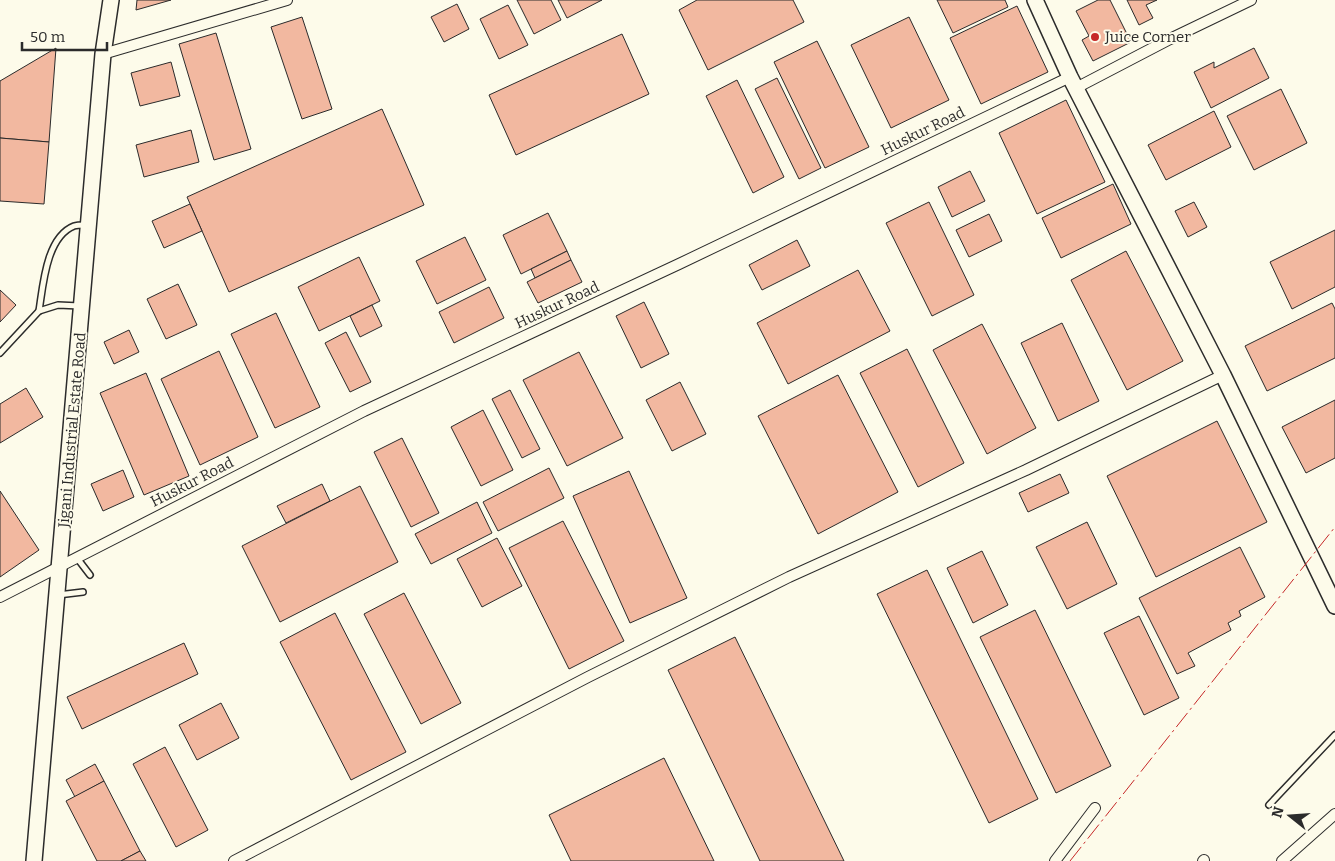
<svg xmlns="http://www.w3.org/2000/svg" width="1335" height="861" viewBox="0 0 1335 861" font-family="Bitter,serif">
	<rect width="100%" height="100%" fill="#fdfbea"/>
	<g fill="#f2b8a0" stroke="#2b2b2b">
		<path d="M137 0H171L136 10Z"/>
		<path d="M517 0H551L561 20 534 34Z"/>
		<path d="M558 0H602L567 18Z"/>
		<path d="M697 0H793L804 22 708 70 679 10Z"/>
		<path d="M937 0H1005L1008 7 953 33Z"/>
		<path d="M1098 0H1110L1131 42 1093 61 1082 40 1089 36 1076 11Z"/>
		<path d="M1127 0H1157L1146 5 1153 18 1139 25Z"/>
		<path d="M457 4 469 29 444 42 431 17Z"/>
		<path d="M508 5 528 45 499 59 480 19Z"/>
		<path d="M1017 6 1048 72 981 104 950 38Z"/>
		<path d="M302 17 332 109 302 119 271 27Z"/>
		<path d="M909 17 949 100 891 128 851 45Z"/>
		<path d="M216 33 251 149 214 160 179 44Z"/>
		<path d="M622 34 649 94 516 155 489 95Z"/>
		<path d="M817 41 869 147 825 168 774 62Z"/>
		<path d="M56 48 49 142 0 138V81Z"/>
		<path d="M1254 48 1269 78 1211 108 1194 72 1214 62V68Z"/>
		<path d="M171 62 180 96 140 106 131 73Z"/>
		<path d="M777 78 821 168 799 179 755 89Z"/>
		<path d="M737 80 784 177 753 193 706 96Z"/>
		<path d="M1281 89 1307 143 1254 170 1227 116Z"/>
		<path d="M1066 100 1105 182 1037 214 999 133Z"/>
		<path d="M382 109 424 205 229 292 187 197Z"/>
		<path d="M1214 111 1231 147 1166 180 1148 145Z"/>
		<path d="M191 130 199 162 144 177 136 145Z"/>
		<path d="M0 138 49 142 44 204 0 201Z"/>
		<path d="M970 171 985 201 952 217 938 187Z"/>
		<path d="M1113 184 1131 224 1061 258 1042 218Z"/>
		<path d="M929 202 974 295 932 316 886 223Z"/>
		<path d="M1194 202 1207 227 1188 237 1175 211Z"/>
		<path d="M190 204 202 231 164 248 152 221Z"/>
		<path d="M548 213 567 251 521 274 503 235Z"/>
		<path d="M989 214 1002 241 969 257 956 230Z"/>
		<path d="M1335 230V287L1292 309 1270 262Z"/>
		<path d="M465 237 486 280 437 304 416 261Z"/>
		<path d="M797 240 810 266 762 290 749 265Z"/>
		<path d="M567 251 571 260 535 278 531 269Z"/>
		<path d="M1126 251 1183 361 1127 390 1071 280Z"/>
		<path d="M359 257 380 301 319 331 298 287Z"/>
		<path d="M571 260 582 282 538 303 527 282Z"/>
		<path d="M858 270 890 331 788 384 757 323Z"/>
		<path d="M178 284 197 325 166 339 147 299Z"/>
		<path d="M489 287 504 318 454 343 439 312Z"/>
		<path d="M0 290 16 305 0 322Z"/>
		<path d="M644 302 669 354 641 368 616 316Z"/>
		<path d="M1332 303 1335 309V358L1267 391 1245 346Z"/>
		<path d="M372 305 382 326 360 337 350 316Z"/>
		<path d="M276 313 320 407 275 428 231 334Z"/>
		<path d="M1062 323 1099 401 1058 421 1021 343Z"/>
		<path d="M982 324 1036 428 987 454 933 350Z"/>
		<path d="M129 330 139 352 114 364 104 342Z"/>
		<path d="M346 332 371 382 350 392 325 343Z"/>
		<path d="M907 349 964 463 918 487 860 373Z"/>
		<path d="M219 351 258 437 200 465 161 379Z"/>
		<path d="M579 352 623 438 567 466 523 380Z"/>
		<path d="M146 373 189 476 144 495 100 393Z"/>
		<path d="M838 375 898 492 818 534 758 416Z"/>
		<path d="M680 382 706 434 672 451 646 400Z"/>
		<path d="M26 388 43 417 0 443V404Z"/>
		<path d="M510 390 540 449 522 458 492 399Z"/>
		<path d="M1335 400V458L1306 473 1282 427Z"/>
		<path d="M483 410 513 470 481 486 451 427Z"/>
		<path d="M1217 421 1267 522 1156 577 1107 476Z"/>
		<path d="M402 438 439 513 411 527 374 452Z"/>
		<path d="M549 468 564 498 498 531 483 502Z"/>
		<path d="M123 470 134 497 103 511 91 484Z"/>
		<path d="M629 471 687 598 630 623 573 496Z"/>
		<path d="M1060 474 1069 493 1028 512 1019 493Z"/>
		<path d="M322 484 330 501 286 523 277 506Z"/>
		<path d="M360 486 398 562 280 622 242 546Z"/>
		<path d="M0 491 39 550 0 577Z"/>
		<path d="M477 502 492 533 431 564 415 534Z"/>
		<path d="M563 521 624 641 569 669 509 548Z"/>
		<path d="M1087 522 1117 584 1067 609 1036 547Z"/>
		<path d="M497 538 522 586 482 607 457 559Z"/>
		<path d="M1240 547 1265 597 1239 611 1241 616 1228 623 1231 630 1188 653 1195 666 1177 674 1139 598Z"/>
		<path d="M982 551 1008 605 973 623 947 568Z"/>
		<path d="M927 570 1038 799 989 823 877 594Z"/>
		<path d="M404 593 461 703 421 724 364 614Z"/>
		<path d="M1035 610 1111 766 1056 793 980 637Z"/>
		<path d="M335 613 406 752 351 780 280 642Z"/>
		<path d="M1139 616 1179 698 1144 715 1104 633Z"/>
		<path d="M735 637 844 861H760L668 670Z"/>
		<path d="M184 643 198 674 82 729 67 697Z"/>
		<path d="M221 703 239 738 197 760 179 725Z"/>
		<path d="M165 747 208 830 176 847 133 764Z"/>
		<path d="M664 758 714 861H571L549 815Z"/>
		<path d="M95 764 104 781 75 797 66 780Z"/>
		<path d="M104 781 140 851 121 861H97L66 801Z"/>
		<path d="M140 851 146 861H121Z"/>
	</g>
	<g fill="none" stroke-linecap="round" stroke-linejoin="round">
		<defs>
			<g id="lane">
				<path d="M39 311C43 286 46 237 74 226 77 225 82 225 85 225"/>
				<path d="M0 353 39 311 58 305 80 306"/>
				<path d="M77 558 90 575"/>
				<path d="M58 595 83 592"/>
				<path d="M1269 805 1335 735"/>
			</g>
			<g id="street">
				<path d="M103 54 287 0"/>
				<path d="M1076 88 1170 39 1251 0"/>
				<path d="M0 597 364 411 679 264 1070 77"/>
				<path d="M234 861 588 677 789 577 1026 470 1223 375"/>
				<path d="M1055 861 1095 808"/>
				<path d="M1203 861 1204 860"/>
				<path d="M1282 861 1335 814"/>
			</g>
			<g id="secondary">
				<path d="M1035 0 1070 77 1223 375 1335 606"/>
				<path d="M34 861 103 54 111 0"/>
			</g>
		</defs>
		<use href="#lane" stroke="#2b2b2b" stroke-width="8"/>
		<use href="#street" stroke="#2b2b2b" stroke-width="12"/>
		<use href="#secondary" stroke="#2b2b2b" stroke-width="18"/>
		<use href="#lane" stroke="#fdfbea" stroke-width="5"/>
		<use href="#street" stroke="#fdfbea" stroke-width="10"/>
		<use href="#secondary" stroke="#fdfbea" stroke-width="15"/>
		<path stroke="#c62828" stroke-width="1" stroke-dasharray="18 4 2.5 4" stroke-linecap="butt" d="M1070 861 1335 527"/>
	</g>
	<circle fill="#c62828" stroke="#fdfbea" stroke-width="2" cx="1095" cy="37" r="5"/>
	<g text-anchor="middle" stroke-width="4" stroke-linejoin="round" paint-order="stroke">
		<g font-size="15" fill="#2b2b2b" stroke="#fdfbea" text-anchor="start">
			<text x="1105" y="42">Juice Corner</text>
		</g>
		<g font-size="15" fill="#2b2b2b" stroke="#fdfbea">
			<text transform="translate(923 131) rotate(-26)" y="5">Huskur Road</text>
			<text transform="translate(557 305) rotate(-25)" y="5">Huskur Road</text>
			<text transform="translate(72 430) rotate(-85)" y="5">Jigani Industrial Estate Road</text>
			<text transform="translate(192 482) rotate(-27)" y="5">Huskur Road</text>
		</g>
	</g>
	<g transform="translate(1290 816) rotate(287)" stroke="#fdfbea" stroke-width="4" paint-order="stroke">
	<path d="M0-4L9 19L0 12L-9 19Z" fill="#2b2b2b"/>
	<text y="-8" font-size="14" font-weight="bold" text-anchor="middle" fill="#2b2b2b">N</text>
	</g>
	<path d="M22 42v8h85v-8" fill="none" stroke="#2b2b2b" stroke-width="2.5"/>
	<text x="30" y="42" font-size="15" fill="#2b2b2b" stroke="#fdfbea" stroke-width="4" paint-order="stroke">50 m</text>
</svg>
